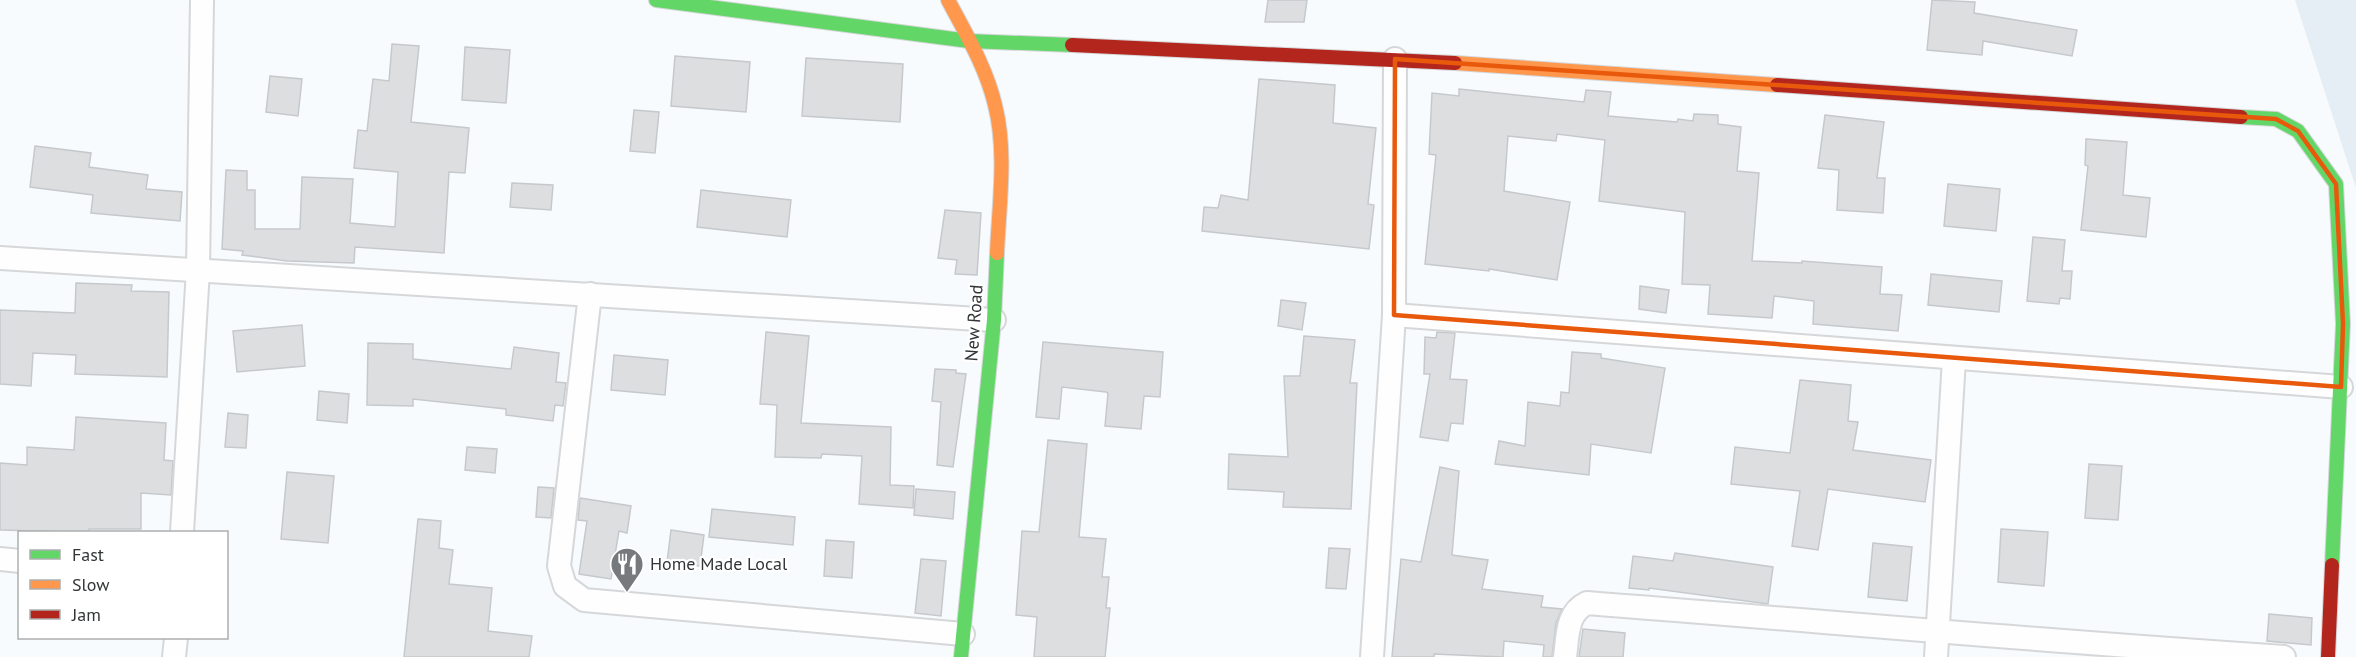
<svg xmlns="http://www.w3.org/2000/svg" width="2356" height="657" viewBox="0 0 2356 657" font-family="'PT Sans',sans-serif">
	<rect width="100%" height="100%" fill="#f8fbfd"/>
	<path fill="#e5eef4" d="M2295 0H2356V188Z"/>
	<g fill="#dcdee0" stroke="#c6c9cb" stroke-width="1.5">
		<path d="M1268 0H1307L1304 22H1265Z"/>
		<path d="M1932 0 1975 2 1974 13 2077 30 2072 56 1983 41 1982 55 1927 50Z"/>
		<path d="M392 44 419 46 411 122 469 128 465 173 449 172 444 253 355 247 354 263 287 261 242 255 243 251 222 249 226 170 247 171V190H255V229H300L302 177 353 179 350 223 395 227 398 172 354 168 358 130 367 131 373 79 389 81Z"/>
		<path d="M465 47 510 50 506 103 462 100Z"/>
		<path d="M675 56 750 62 746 112 671 106Z"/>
		<path d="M806 58 903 64 900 122 802 116Z"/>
		<path d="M270 76 302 79 298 116 266 112Z"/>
		<path d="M1259 79 1335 85 1333 123 1376 128 1368 204 1374 205 1369 249 1202 231 1204 207 1218 208 1221 195 1248 200Z"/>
		<path d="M1459 89 1584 102 1586 90 1611 92 1608 116 1677 122 1678 119 1693 121 1694 114 1718 115V124L1741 127 1737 171 1759 173 1752 261 1802 263V261L1882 267 1880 294 1902 295 1898 331 1813 324 1814 301 1774 296 1772 318 1708 314 1710 285 1682 284 1685 212 1599 201 1605 140 1557 134 1556 141 1508 136 1504 191 1570 202 1557 280 1489 269V271L1425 264 1436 155 1429 154 1432 93 1459 96Z"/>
		<path d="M634 110 659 112 655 153 630 151Z"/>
		<path d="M1825 115 1884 122 1877 178H1885L1883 213 1837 210 1839 170 1818 168Z"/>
		<path d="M2086 139 2127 142 2123 195 2150 198 2146 237 2081 230 2088 166 2085 165Z"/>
		<path d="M35 146 91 153 89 167 148 175 146 189 182 192 180 221 91 213 93 195 30 187Z"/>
		<path d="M512 183 553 185 551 210 510 207Z"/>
		<path d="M1948 184 2000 189 1996 231 1944 226Z"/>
		<path d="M701 190 791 200 787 237 697 227Z"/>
		<path d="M945 210 981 213 977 275 955 274 957 260 938 258Z"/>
		<path d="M2033 237 2065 240 2062 271H2072L2070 299 2060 298 2059 304 2027 301Z"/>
		<path d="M1931 274 2002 281 1999 312 1928 305Z"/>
		<path d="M76 283 132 285 131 291 169 292 167 377 75 374 76 355 33 353 31 386 0 384V310L75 313Z"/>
		<path d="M1640 286 1669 290 1666 313 1639 309Z"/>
		<path d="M1281 300 1306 303 1302 330 1278 326Z"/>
		<path d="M302 325 305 366 237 372 233 331Z"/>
		<path d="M766 332 809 336 801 423 891 427 890 485 914 486 913 508 859 504 862 456 822 454 821 458 775 457 777 405 760 404Z"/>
		<path d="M1437 332 1455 333 1450 379 1467 380 1463 424 1451 423 1448 441 1420 437 1430 374H1424L1425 337 1436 338Z"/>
		<path d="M1304 336 1355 340 1350 383H1357L1351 509 1283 507 1284 492 1228 489 1229 454 1288 457 1284 376H1300Z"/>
		<path d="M1043 342 1163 352 1160 397 1144 396 1141 429 1105 426 1108 393 1106 392 1062 387 1059 419 1036 417Z"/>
		<path d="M368 343 413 344V359L511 369 514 347 559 353 556 382 566 383 563 406 555 405 553 421 506 415V409L413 399V406L367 405Z"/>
		<path d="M1572 352 1601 354V358L1665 368 1651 453 1591 444 1589 475 1495 464 1499 441 1525 446 1528 402 1560 406 1561 392 1569 393Z"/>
		<path d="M614 355 668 360 665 395 611 390Z"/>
		<path d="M935 369 956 370V373L966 374 953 467 937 465 941 402 932 401Z"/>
		<path d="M1800 380 1851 385 1848 421 1858 422 1853 450 1931 460 1925 502 1828 489 1818 550 1792 546 1800 491 1731 484 1735 447 1790 453Z"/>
		<path d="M319 391 349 394 347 423 317 420Z"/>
		<path d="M228 413 248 415 246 448 225 447Z"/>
		<path d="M76 417 166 423 164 460 173 461 171 495 141 493V529H89V532H76L0 530V463L27 465V447L74 450Z"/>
		<path d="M1048 440 1087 444 1079 537 1106 539 1102 577H1109L1106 608H1110L1105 657H1034L1037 617 1016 615 1022 531 1039 532Z"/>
		<path d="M467 447 497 449 495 473 465 470Z"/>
		<path d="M2089 464 2122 466 2118 520 2085 518Z"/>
		<path d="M1440 467 1459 471 1452 555 1488 560 1482 589 1543 596 1541 607 1562 609 1556 623 1552 657H1543L1544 645 1504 641 1503 657 1434 654V657H1392L1401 559 1421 562Z"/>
		<path d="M287 472 334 476 328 543 281 539Z"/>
		<path d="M538 487 554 488 551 518 536 517Z"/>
		<path d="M916 489 955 492 953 519 914 515Z"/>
		<path d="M580 498 631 506 627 533 619 531 611 579 579 574 587 521 578 520Z"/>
		<path d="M712 509 795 517 793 545 709 537Z"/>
		<path d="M418 519 441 521 439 548 453 550 449 584 492 588 488 631 532 636 529 657H404Z"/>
		<path d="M2001 529 2048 532 2044 586 1998 582Z"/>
		<path d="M671 530 704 535 700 566 667 562Z"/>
		<path d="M826 540 854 542 852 578 824 576Z"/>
		<path d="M1873 543 1912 547 1907 601 1868 597Z"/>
		<path d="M1329 548 1350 549 1346 589 1326 588Z"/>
		<path d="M1675 553 1773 567 1768 604 1649 588V590L1629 588 1633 556 1673 561Z"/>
		<path d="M921 559 946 561 941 616 915 613Z"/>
		<path d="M2269 614 2312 618 2311 645 2267 641Z"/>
		<path d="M1583 629 1625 633 1623 657H1579Z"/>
	</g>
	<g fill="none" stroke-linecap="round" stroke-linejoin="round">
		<defs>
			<g id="street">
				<path d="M0 258 994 320"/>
				<path d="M590 294 559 566 565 586 584 600 963 634"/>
				<path d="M1394 315 2341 387"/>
				<path d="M182 532 198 270 202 0"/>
				<path d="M0 559 20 561"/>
				<path d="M174 657 176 638"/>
				<path d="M1372 657 1394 315 1395 59"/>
				<path d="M1565 657C1568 636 1566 613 1587 603 1820 621 2052 642 2284 657"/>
				<path d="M1936 657 1954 359"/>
			</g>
			<g id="fast">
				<path d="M656 0 969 41 1072 45"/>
				<path d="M2241 117 2276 119 2298 131 2336 184 2343 324 2332 565"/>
				<path d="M961 657 994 320 997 253"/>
			</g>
			<g id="slow">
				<path d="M948 0C966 34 986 67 995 105 1007 152 999 205 997 253"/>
				<path d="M1455 63 1777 85"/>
			</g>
			<g id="jam">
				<path d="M1072 45 1455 63"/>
				<path d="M1777 85 2241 117"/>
				<path d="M2328 657 2332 565"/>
			</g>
		</defs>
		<use href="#street" stroke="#d5d7d9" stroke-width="26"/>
		<use href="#fast" stroke="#d5d7d9" stroke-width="16"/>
		<use href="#slow" stroke="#d5d7d9" stroke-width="16"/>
		<use href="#jam" stroke="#d5d7d9" stroke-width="16"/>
		<use href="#street" stroke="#fefeff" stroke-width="22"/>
		<use href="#fast" stroke="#63d668" stroke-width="14"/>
		<use href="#slow" stroke="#ff974d" stroke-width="14"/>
		<use href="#jam" stroke="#b3261e" stroke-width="14"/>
	</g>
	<path fill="none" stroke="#e8590c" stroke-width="4.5" stroke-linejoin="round" d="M1395 59 2276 119 2298 131 2336 184 2343 324 2341 387 1394 315Z"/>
	<defs>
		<symbol id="restaurant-pin" viewBox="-11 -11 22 30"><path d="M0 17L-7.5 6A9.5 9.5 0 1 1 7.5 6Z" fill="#777a7c" stroke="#fff"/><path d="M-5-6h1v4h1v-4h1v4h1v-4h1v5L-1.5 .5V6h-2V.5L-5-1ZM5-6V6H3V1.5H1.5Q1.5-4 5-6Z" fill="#fff"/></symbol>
	</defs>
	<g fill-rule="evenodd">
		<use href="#restaurant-pin" x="608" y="545" width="38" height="52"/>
	</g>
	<g text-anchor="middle" stroke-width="4.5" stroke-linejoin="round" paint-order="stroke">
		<g font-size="18" fill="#323537" stroke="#fff">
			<text transform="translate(974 323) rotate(-86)" y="6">New Road</text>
		</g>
		<g font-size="18" fill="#323537" stroke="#fff" text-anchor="start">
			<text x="650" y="570">Home Made Local</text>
		</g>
	</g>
	<rect x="18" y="531" width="210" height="108" fill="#ffffff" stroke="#adaeaf" stroke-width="1.5"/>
	<rect x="30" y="550" width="30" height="9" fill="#63d668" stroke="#adaeaf" stroke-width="1.5"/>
	<text x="72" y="561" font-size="18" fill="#323537">Fast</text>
	<rect x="30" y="580" width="30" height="9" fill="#ff974d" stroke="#adaeaf" stroke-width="1.5"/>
	<text x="72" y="591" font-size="18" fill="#323537">Slow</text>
	<rect x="30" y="610" width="30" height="9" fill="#b3261e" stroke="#adaeaf" stroke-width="1.5"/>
	<text x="72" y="621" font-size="18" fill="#323537">Jam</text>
</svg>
